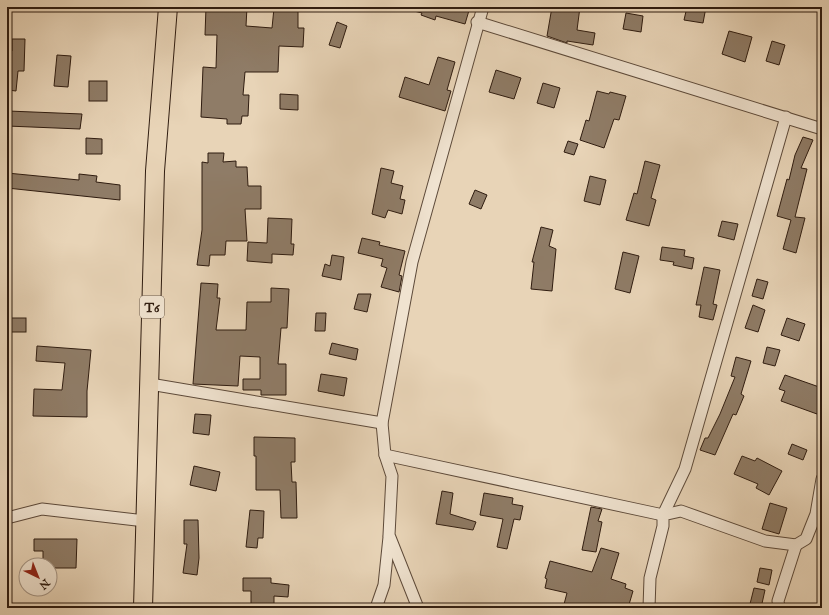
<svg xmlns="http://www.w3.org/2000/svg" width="829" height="615" viewBox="0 0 829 615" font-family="'IM FELL English',serif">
	<rect width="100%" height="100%" fill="#e8d4b7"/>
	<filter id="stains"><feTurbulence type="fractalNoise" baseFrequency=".005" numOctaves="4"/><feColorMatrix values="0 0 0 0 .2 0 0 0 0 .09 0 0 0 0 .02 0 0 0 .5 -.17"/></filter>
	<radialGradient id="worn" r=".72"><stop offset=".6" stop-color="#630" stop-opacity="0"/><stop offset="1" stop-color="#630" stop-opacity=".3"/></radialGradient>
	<g fill="#8f7c67" stroke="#2f1c10">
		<path d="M206 7H247L246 26 272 28 274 8H298V28H304L303 47 279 46 278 72H245L243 95H249L248 116H242L241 124H227V119L201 117 203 67 216 68 217 35H205Z"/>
		<path d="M415 7H470L465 24 436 16 435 20 421 15 422 13 414 11Z"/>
		<path d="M552 7H580L577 30 595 33 593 45 567 41V43L547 36Z"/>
		<path d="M687 7H706L703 23 684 20Z"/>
		<path d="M626 13 643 16 641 32 623 29Z"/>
		<path d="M337 22 347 26 340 48 329 45Z"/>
		<path d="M729 31 752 37 745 62 722 54Z"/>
		<path d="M12 39H25L24 71H18L16 91 8 90 9 51H12Z"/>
		<path d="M772 41 785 45 779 65 766 61Z"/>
		<path d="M57 55 71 56 68 87 54 86Z"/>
		<path d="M438 57 455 62 447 90 451 91 445 111 399 97 405 77 429 85Z"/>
		<path d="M496 70 521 78 514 99 489 92Z"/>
		<rect x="89" y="81" width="18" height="20"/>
		<path d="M543 83 560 88 554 108 537 103Z"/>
		<path d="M597 91 609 94 610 92 626 96 619 120 614 119 604 148 580 140 586 120 589 121Z"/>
		<path d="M280 94 298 95V110L280 109Z"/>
		<path d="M8 111 82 114 80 129 7 126Z"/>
		<path d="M803 137 813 140 801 168 807 169 795 217 805 218 796 253 783 249 791 220 777 216 787 179 789 180 795 155Z"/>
		<path d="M86 138 102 139V154H86Z"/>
		<path d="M568 141 578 144 574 155 564 152Z"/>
		<path d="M208 153H224L223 162 236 161V167H247L248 186H261V209H245L247 241H226L225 255H210L209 266 197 265 202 230V162L208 163Z"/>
		<path d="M645 161 660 165 651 198 656 200 649 226 626 220 634 193 637 194Z"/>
		<path d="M381 168 394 171 391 183 403 186 400 199 405 200 402 214 388 210 385 218 372 214Z"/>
		<path d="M7 173 79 180V174L97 176 96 182 120 185V200L7 188Z"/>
		<path d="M590 176 606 180 600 205 584 201Z"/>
		<path d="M475 190 487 195 481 209 469 204Z"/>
		<path d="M268 218 292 219 291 244H294L293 255 272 254V263L247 261 248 242 267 243Z"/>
		<path d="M722 221 738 224 734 240 718 236Z"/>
		<path d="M541 227 553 230 549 246 556 249 552 291 531 289 534 262H532Z"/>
		<path d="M362 238 380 242 379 245 405 251 399 275 402 276 399 292 381 287 387 268 381 266 383 259 358 253Z"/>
		<path d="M662 247 685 250 684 256 694 258 692 269 673 265 674 262 660 260Z"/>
		<path d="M623 252 639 256 630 293 615 289Z"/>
		<path d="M332 255 344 257 341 280 322 276 325 264 330 266Z"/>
		<path d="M704 267 720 270 713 304 717 305 713 320 699 317 701 305H696Z"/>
		<path d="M757 279 768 282 763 299 752 296Z"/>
		<path d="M201 283 218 284 217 298H220L216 330H246L247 302H271V288L289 289 287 328H281L278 364H286V395H261V390H243V379H260V357L240 356 238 386 193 384Z"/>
		<path d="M358 294H371L367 312 354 309Z"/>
		<path d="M753 305 765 310 758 332 745 328Z"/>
		<path d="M316 313H326L325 331H315Z"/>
		<rect x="7" y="318" width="19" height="14"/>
		<path d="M787 318 805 324 799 341 781 335Z"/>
		<path d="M332 343 358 349 356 360 329 354Z"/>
		<path d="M37 346 91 350 87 391V417L33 416 34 389 62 390 65 363 36 361Z"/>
		<path d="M767 347 780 350 775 366 763 363Z"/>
		<path d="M736 357 751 361 741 394 744 396 736 415 733 414 715 455 700 450 705 438H708L720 414 735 377 731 376Z"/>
		<path d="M321 374 347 378 344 396 318 391Z"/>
		<path d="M785 375 822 388V410L819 409 817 414 781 401 785 391 779 389Z"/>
		<path d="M195 414 211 415 209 435 193 433Z"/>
		<path d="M254 437 295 438V462H291L292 482H296L297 518H281L280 490H256V456H254Z"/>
		<path d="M792 444 807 450 803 460 788 454Z"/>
		<path d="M742 456 755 461 757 458 782 471 769 495 756 488 758 484 734 474Z"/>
		<path d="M194 466 220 472 216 491 190 485Z"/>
		<path d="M442 491 453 493 450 514 476 522 473 530 436 524Z"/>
		<path d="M484 493 513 498 512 504 523 506 520 520 514 519 507 549 497 547 503 519 480 515Z"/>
		<path d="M770 503 787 508 779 534 762 529Z"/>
		<path d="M591 507 602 509 598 521 602 522 596 552 582 550Z"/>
		<path d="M250 510 264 511 263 538H258L257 548 246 547Z"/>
		<path d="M184 520H198L199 558 197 575 183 573 187 544H184Z"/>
		<path d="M34 539H77L76 568H50V565H43V551H34Z"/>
		<path d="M601 548 619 553 611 579 626 584 625 588 633 591 628 608H563L567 593 545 588 547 579 545 578 550 561 592 572Z"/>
		<path d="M760 568 772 570 769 585 757 582Z"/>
		<path d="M243 578H271V583L289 585 288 597 274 596V606H251V591H243Z"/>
		<path d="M754 588 765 590 761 608H749Z"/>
	</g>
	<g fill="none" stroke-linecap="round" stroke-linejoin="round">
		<defs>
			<g id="minor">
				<path d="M477 22 822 129"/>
				<path d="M150 384 382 423"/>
				<path d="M385 455 663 515 685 469 786 117"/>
				<path d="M7 518 42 509 145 521"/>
				<path d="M376 608 384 585 389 537"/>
				<path d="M418 608 389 535 392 476 385 455 382 423 412 262 483 7"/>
				<path d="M649 608 650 578 663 526V515L681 511 765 541 796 545 806 539 816 514 822 479"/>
				<path d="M779 608 778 601 796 545"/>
			</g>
			<path id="trunk" d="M143 608 155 171 168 7"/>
		</defs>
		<use href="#minor" stroke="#5d4a3a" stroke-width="13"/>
		<use href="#trunk" stroke="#2f1c10" stroke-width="20"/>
		<use href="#minor" stroke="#f0e3d0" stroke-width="11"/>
		<use href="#trunk" stroke="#e8d4b7" stroke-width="18"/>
	</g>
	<g text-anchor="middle" stroke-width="3" stroke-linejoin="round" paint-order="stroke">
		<rect fill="#f0e3d0" stroke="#69584a" stroke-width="1" x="140" y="296" width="24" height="22" rx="3"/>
		<g font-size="13" font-weight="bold" fill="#2f1c10">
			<text x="152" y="312">T6</text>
		</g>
	</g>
	<rect width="829" height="615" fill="none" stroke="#e8d4b7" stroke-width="24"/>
	<rect x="8" y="8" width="813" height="599" fill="none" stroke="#2f1c10" stroke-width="2"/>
	<rect x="12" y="12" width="805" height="591" fill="none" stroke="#2f1c10"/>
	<g transform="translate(38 577) rotate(137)"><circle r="19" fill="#f0e3d0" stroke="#a39383"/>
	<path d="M0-3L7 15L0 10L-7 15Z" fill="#8f2418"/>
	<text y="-6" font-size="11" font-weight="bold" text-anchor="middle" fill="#2f1c10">N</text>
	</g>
	<rect width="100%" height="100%" filter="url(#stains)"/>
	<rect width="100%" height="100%" fill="url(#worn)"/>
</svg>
